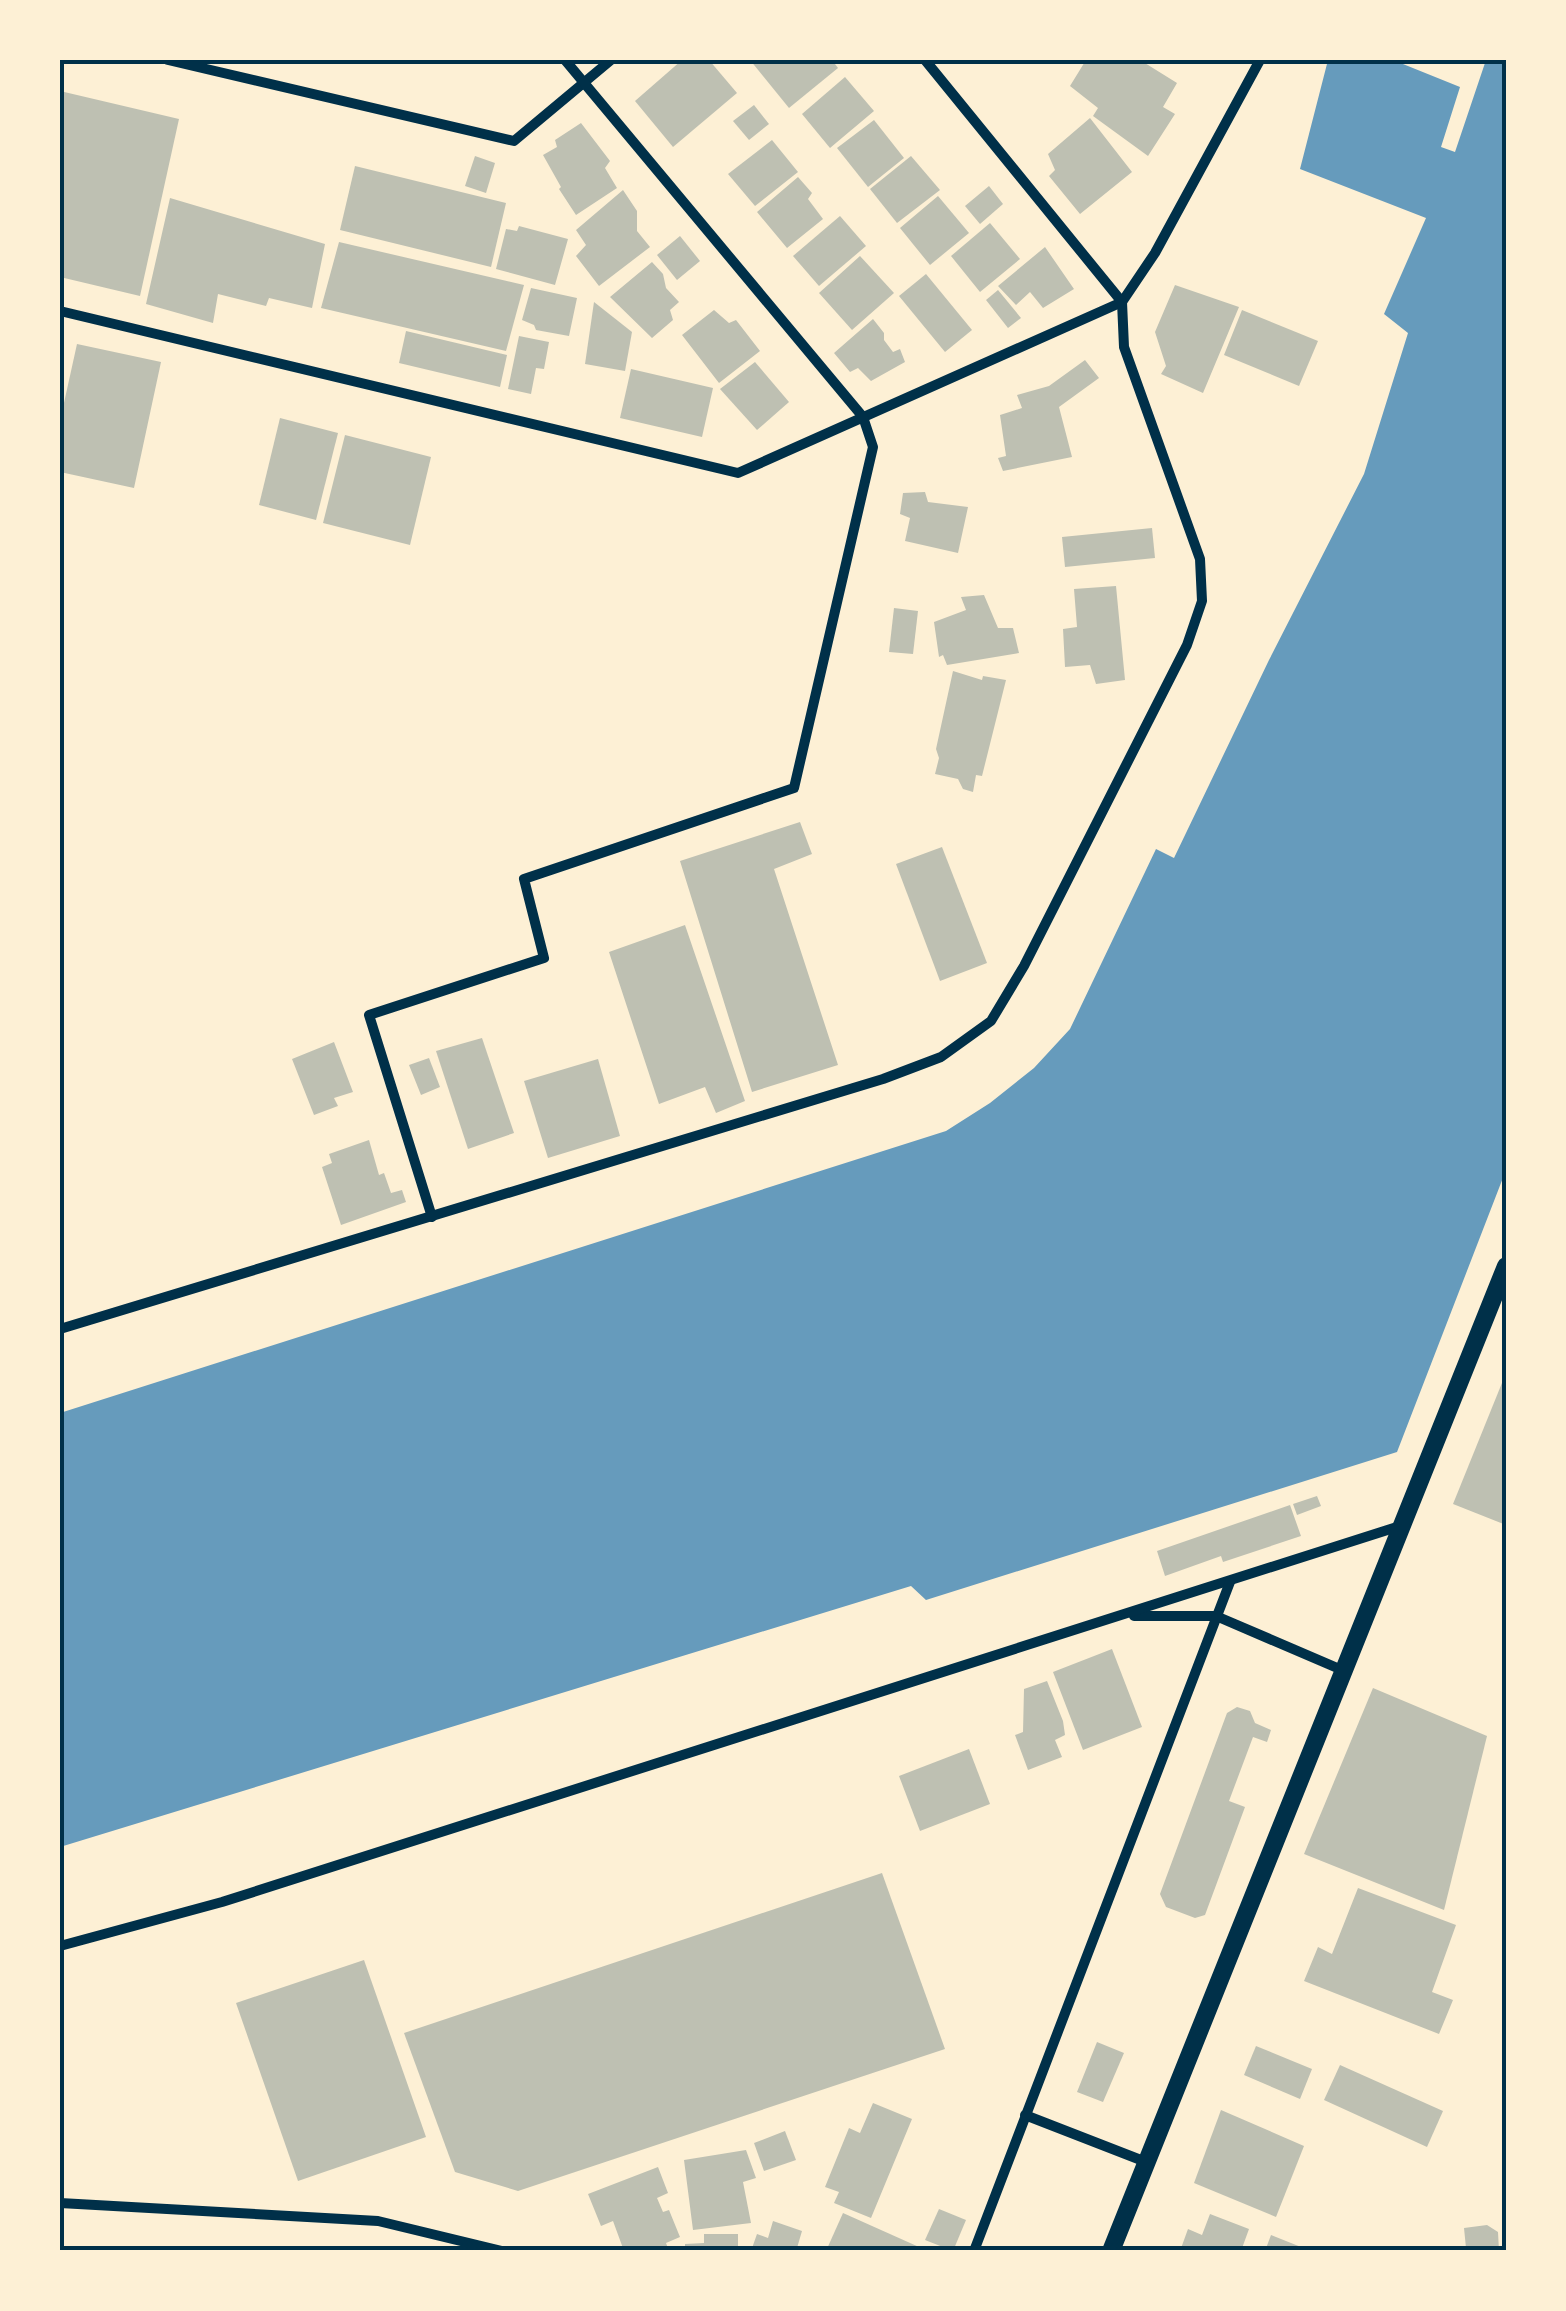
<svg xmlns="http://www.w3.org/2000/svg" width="1566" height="2311" viewBox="0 0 1566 2311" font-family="Quicksand,sans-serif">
	<rect width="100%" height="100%" fill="#fdf0d5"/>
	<path fill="#669bbc" d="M1328 60H1393L1460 87 1441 147 1455 152 1486 60H1506V1170L1397 1452 926 1600 911 1586 60 1847V1413L946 1131 990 1103 1034 1068 1070 1029 1156 849 1174 858 1269 660 1364 474 1408 333 1384 314 1426 218 1300 169Z"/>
	<g fill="#bec0b2">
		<path d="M682 60H709L737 93 673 147 635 101Z"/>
		<path d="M750 60H832L838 68 789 108Z"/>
		<path d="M1086 60H1140L1177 83 1163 107 1175 114 1148 156 1093 116 1098 108 1070 86Z"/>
		<path d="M845 77 874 111 830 148 802 114Z"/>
		<path d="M60 91 179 119 140 296 60 277Z"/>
		<path d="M754 105 769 124 749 140 733 121Z"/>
		<path d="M1090 118 1132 172 1080 214 1049 176 1055 170 1048 154Z"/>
		<path d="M874 120 904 158 868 187 837 148Z"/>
		<path d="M581 123 610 161 605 168 617 188 576 215 559 189 561 187 543 155 557 147 555 140Z"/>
		<path d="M772 140 798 172 755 206 728 174Z"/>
		<path d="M475 156 495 163 486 193 465 186Z"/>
		<path d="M911 156 940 190 897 223 870 189Z"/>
		<path d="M355 166 506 203 491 267 340 230Z"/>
		<path d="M798 177 812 193 808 199 823 219 787 248 757 212Z"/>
		<path d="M989 186 1003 204 980 224 965 206Z"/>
		<path d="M623 190 637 211V231L650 247 599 286 576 256 586 245 576 230Z"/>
		<path d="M938 196 969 233 930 265 900 228Z"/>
		<path d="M170 198 325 244 312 308 269 298 266 306 218 294 213 323 146 304Z"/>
		<path d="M840 216 866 246 819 286 793 256Z"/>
		<path d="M990 223 1020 259 980 292 951 256Z"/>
		<path d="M519 226 568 239 555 285 496 269 506 229 517 231Z"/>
		<path d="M680 236 700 261 677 280 657 255Z"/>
		<path d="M339 242 524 285 506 351 321 308Z"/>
		<path d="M1045 247 1074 289 1043 308 1030 292 1016 305 998 286Z"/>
		<path d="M860 256 894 293 852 330 819 293Z"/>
		<path d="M652 262 663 274 666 288 679 302 670 310 673 320 652 338 610 297Z"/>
		<path d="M926 274 972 330 945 352 899 296Z"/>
		<path d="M1175 285 1239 307 1203 393 1161 374 1166 366 1155 332Z"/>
		<path d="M531 288 577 298 569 336 536 330 534 325 522 320Z"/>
		<path d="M998 290 1021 318 1008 328 986 300Z"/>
		<path d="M594 302 632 332 625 371 585 364Z"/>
		<path d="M714 310 729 323 736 320 760 351 719 383 682 335Z"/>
		<path d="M1242 310 1318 341 1299 386 1224 355Z"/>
		<path d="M873 319 884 333V340L893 352 900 349 905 362 871 381 858 368 850 372 834 353Z"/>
		<path d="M406 331 507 355 500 387 399 363Z"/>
		<path d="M519 336 549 342 544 369 536 368 531 394 508 389Z"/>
		<path d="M77 344 161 362 134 488 60 472V421Z"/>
		<path d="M1085 360 1099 378 1059 407 1072 457 1003 471 998 458 1006 456 1000 415 1022 408 1017 395 1049 386Z"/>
		<path d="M755 362 789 402 757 430 720 389Z"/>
		<path d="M631 369 713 388 702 437 620 418Z"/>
		<path d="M280 418 338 433 316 520 259 505Z"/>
		<path d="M345 435 431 457 410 545 323 523Z"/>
		<path d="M925 492 928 502 968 507 958 553 905 541 910 518 900 514 903 493Z"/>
		<path d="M1152 528 1155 558 1065 567 1062 537Z"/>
		<path d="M1116 586 1125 680 1096 684 1090 665 1065 667 1063 629 1077 627 1074 589Z"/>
		<path d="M984 595 998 628H1013L1019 653 947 665 943 655 939 657 934 622 966 610 961 597Z"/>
		<path d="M894 608 918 611 913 654 889 652Z"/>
		<path d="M953 671 982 680 983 676 1006 680 982 776 976 775 973 792 963 789 958 779 935 774 939 758 936 749Z"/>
		<path d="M800 822 812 854 774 869 838 1065 752 1092 680 861Z"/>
		<path d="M942 847 987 963 940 981 896 864Z"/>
		<path d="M685 925 745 1101 716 1113 705 1087 659 1104 609 952Z"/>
		<path d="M482 1038 514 1133 468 1149 436 1051Z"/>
		<path d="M334 1042 353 1092 334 1098 338 1106 314 1115 292 1059Z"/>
		<path d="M429 1058 440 1087 421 1095 409 1065Z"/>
		<path d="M598 1059 620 1136 548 1158 524 1081Z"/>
		<path d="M369 1140 379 1175 384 1173 391 1193 402 1190 406 1202 341 1225 322 1167 332 1163 329 1154Z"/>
		<path d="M1506 1373V1525L1453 1504Z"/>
		<path d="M1317 1496 1321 1506 1297 1515 1293 1504Z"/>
		<path d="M1290 1505 1301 1536 1223 1562 1221 1556 1165 1576 1157 1551Z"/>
		<path d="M1112 1649 1142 1727 1083 1750 1053 1672Z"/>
		<path d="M1047 1681 1063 1721 1065 1735 1055 1740 1062 1757 1028 1770 1015 1735 1023 1732 1024 1689Z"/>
		<path d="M1373 1688 1487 1736 1444 1910 1304 1854Z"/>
		<path d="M1237 1707 1250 1711 1255 1723 1271 1730 1267 1742 1253 1737 1229 1801 1245 1807 1205 1915 1195 1918 1166 1907 1160 1894 1227 1713Z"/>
		<path d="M969 1749 990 1804 920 1831 899 1776Z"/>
		<path d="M882 1873 945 2049 518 2191 455 2172 404 2033Z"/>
		<path d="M1358 1888 1456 1925 1432 1992 1453 2000 1439 2034 1304 1981 1318 1947 1332 1954Z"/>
		<path d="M364 1960 426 2137 298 2181 236 2003Z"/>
		<path d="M1097 2042 1124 2053 1103 2102 1077 2092Z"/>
		<path d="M1256 2046 1312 2069 1300 2099 1244 2075Z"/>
		<path d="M1340 2065 1443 2111 1427 2147 1324 2100Z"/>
		<path d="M873 2103 912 2119 871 2218 834 2203 839 2192 825 2187 849 2128 860 2133Z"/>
		<path d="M1221 2110 1304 2146 1276 2217 1194 2183Z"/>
		<path d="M785 2131 796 2160 764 2171 754 2143Z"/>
		<path d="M746 2150 756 2178 743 2182 751 2223 693 2230 684 2160Z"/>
		<path d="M658 2167 668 2193 657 2198 663 2212 669 2210 680 2237 666 2243 669 2251H624L613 2221 601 2226 588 2194Z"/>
		<path d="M939 2209 966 2220 953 2251 925 2240Z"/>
		<path d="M843 2213 928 2251H826Z"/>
		<path d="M1210 2214 1249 2229 1241 2251H1180L1188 2229 1202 2235Z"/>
		<path d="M773 2221 802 2231 797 2248 805 2251H751L757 2234 768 2238Z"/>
		<path d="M1487 2225 1498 2232 1499 2251H1459L1466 2248 1464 2228Z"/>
		<path d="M704 2234H738V2251H685V2244L704 2243Z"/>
		<path d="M1271 2235 1311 2251H1265Z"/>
	</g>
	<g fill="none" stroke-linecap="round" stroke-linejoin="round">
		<g stroke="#003049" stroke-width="10">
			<path d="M168 60 514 141 611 60"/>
			<path d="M60 311 738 473 1122 302 1155 253 1260 60"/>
			<path d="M432 1217 369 1015 544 958 524 879 794 788 873 447 863 417 565 60"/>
			<path d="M60 1329 883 1079 941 1057 991 1021 1024 966 1187 645 1202 601 1200 559 1124 347 1122 302 925 60"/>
			<path d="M1134 1616H1216L1342 1670"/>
			<path d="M60 1946 222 1902 1400 1526"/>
			<path d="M1025 2115 1146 2162"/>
			<path d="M60 2203 378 2221 502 2251"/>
			<path d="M974 2251 1230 1582"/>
		</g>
		<path stroke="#003049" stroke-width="18" d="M1111 2251 1506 1266"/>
	</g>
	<rect width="1566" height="2311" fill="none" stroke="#fdf0d5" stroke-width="125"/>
	<rect x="62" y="62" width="1442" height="2186" fill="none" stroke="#003049" stroke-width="4"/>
</svg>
